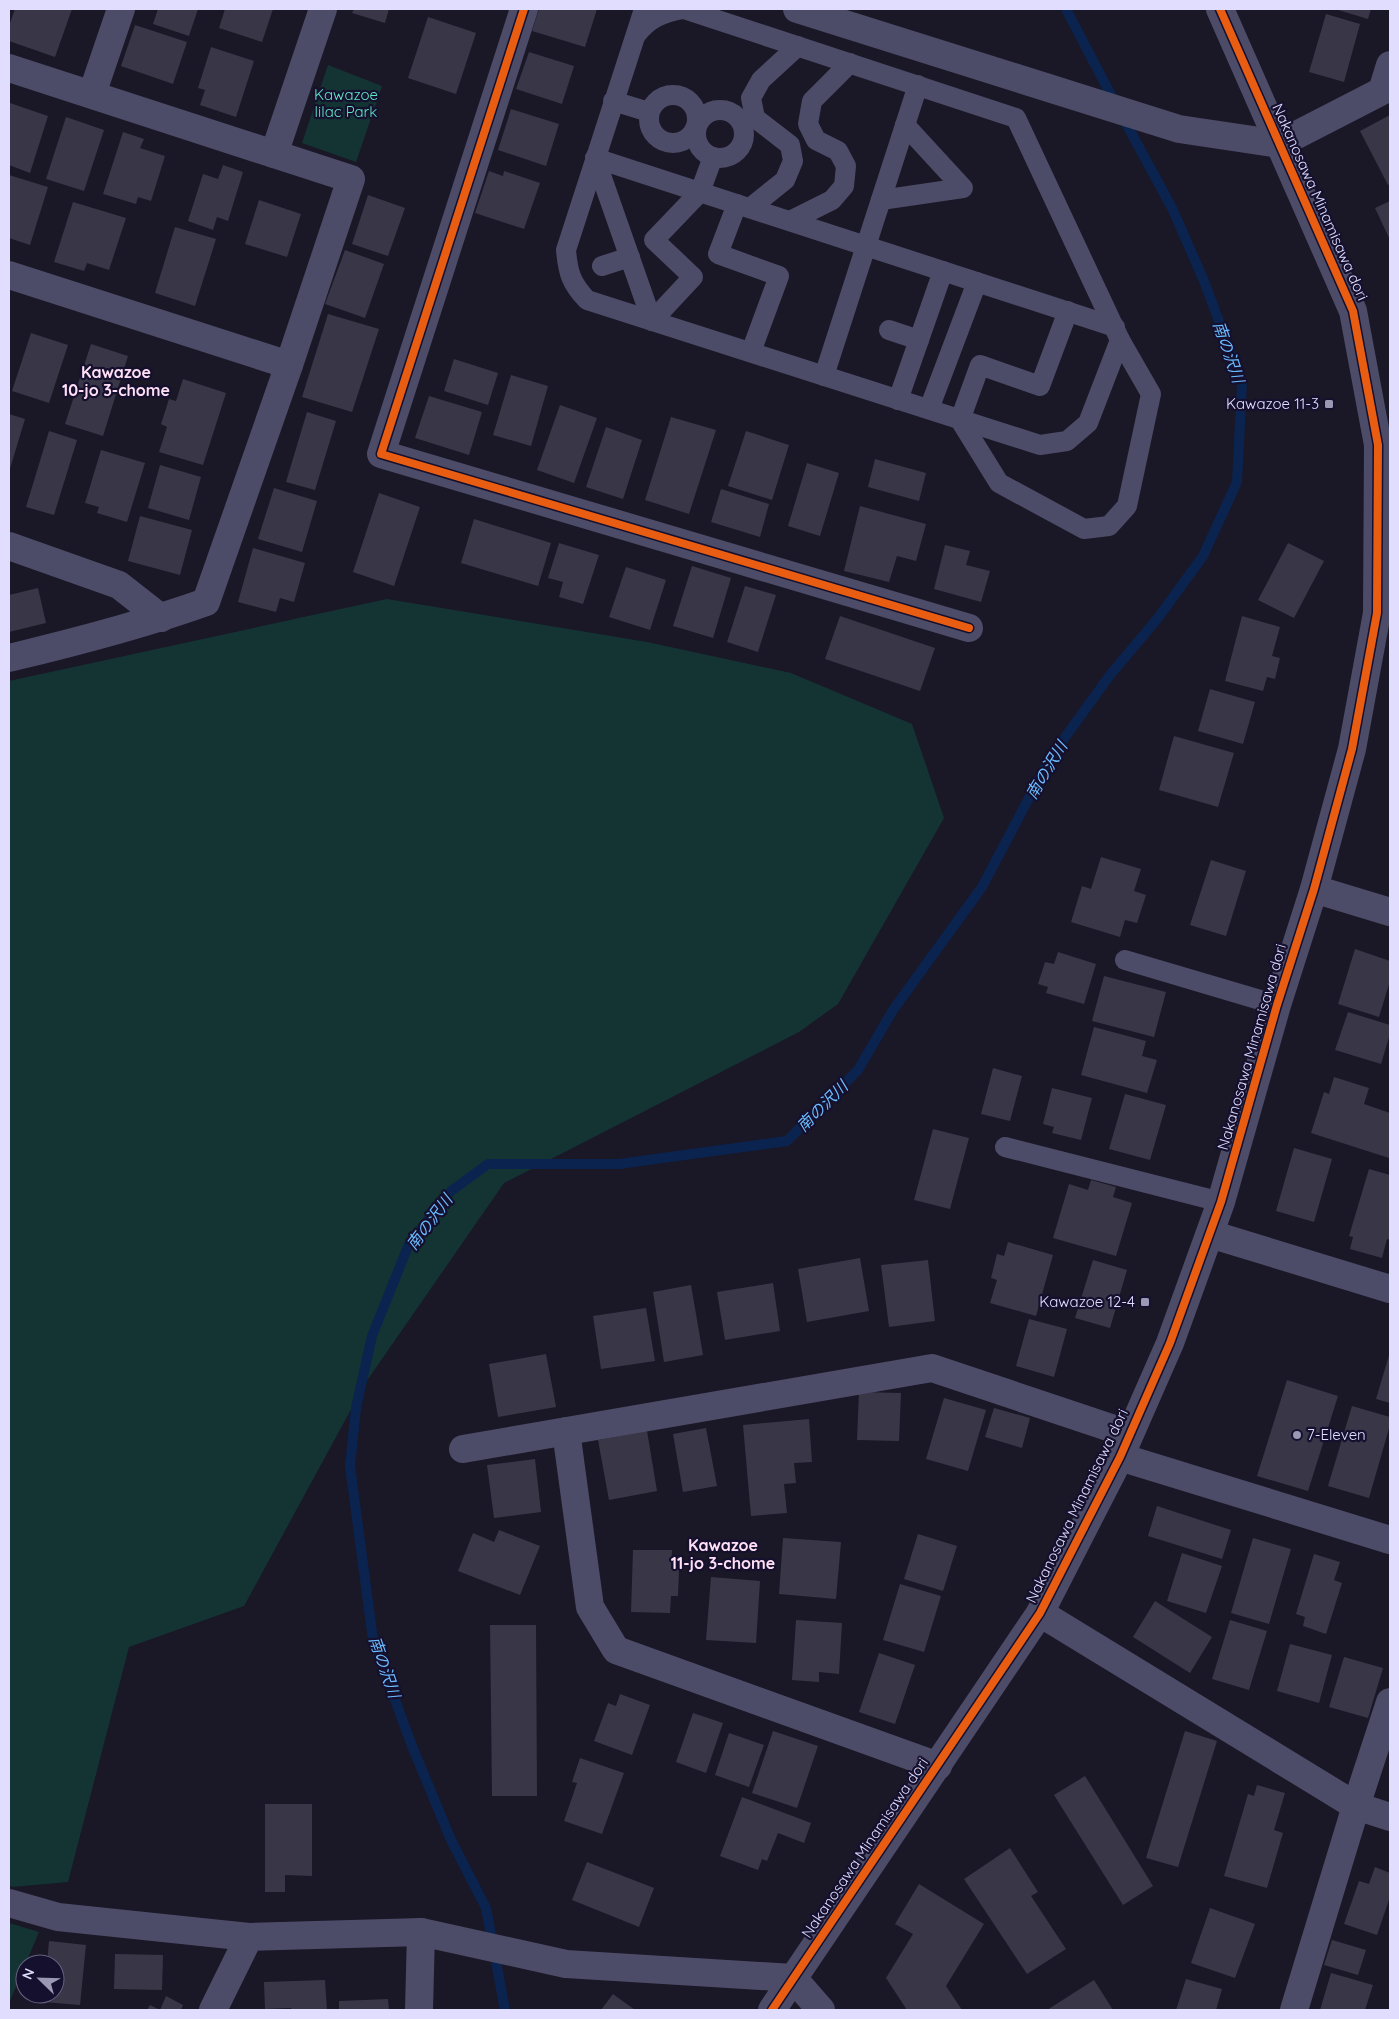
<svg xmlns="http://www.w3.org/2000/svg" width="1399" height="2019" viewBox="0 0 1399 2019" font-family="Quicksand,'Noto Sans JP',sans-serif">
	<rect width="100%" height="100%" fill="#1a1727"/>
	<g fill="#143434">
		<path d="M328 65 382 86 356 162 302 143Z"/>
		<path d="M387 599 647 642 791 673 912 724 944 818 838 1004 799 1032 504 1183 366 1382 244 1606 129 1647 68 1882 12 1887 9 1885V681Z"/>
		<path d="M9 1923 39 1932 9 2003Z"/>
	</g>
	<g fill="none" stroke-linecap="round" stroke-linejoin="round">
		<g stroke="#0b244f" stroke-width="10">
			<path d="M1066 9 1115 103"/>
			<path d="M505 2010 486 1908 451 1840 412 1746 373 1640 350 1466 356 1408 372 1336 409 1244 451 1191 488 1164H619L787 1141 858 1070 893 1010 982 887 1050 758 1110 675 1158 618 1203 556 1237 482 1242 383 1204 281 1172 208 1122 116"/>
		</g>
	</g>
	<g fill="#393648">
		<path d="M15 9H72L55 57 9 41V26Z"/>
		<path d="M158 9H198L189 36 153 24Z"/>
		<path d="M225 9H273L262 42 219 28Z"/>
		<path d="M354 9H389L385 23 352 13Z"/>
		<path d="M539 9H597L585 47 532 31Z"/>
		<path d="M1335 9H1371L1368 19Z"/>
		<path d="M1326 14 1360 24 1344 82 1309 72Z"/>
		<path d="M428 17 476 33 456 94 408 78Z"/>
		<path d="M135 25 187 42 173 84 121 66Z"/>
		<path d="M211 47 254 61 236 117 200 105 205 90 198 88Z"/>
		<path d="M529 52 574 66 562 104 516 89Z"/>
		<path d="M10 103 48 116 30 173 9 165Z"/>
		<path d="M511 109 559 124 546 166 498 150Z"/>
		<path d="M1390 115V184L1388 185 1360 131Z"/>
		<path d="M66 117 104 130 84 191 46 179Z"/>
		<path d="M123 132 144 139 140 148 165 156 151 201 138 197 136 204 103 194Z"/>
		<path d="M223 165 243 172 228 221 217 217 213 230 188 221 203 174 218 179Z"/>
		<path d="M489 171 503 176 504 171 540 183 524 229 475 213Z"/>
		<path d="M9 175 48 187 30 245 9 238Z"/>
		<path d="M368 195 405 208 388 256 352 244Z"/>
		<path d="M259 200 301 214 287 257 245 244Z"/>
		<path d="M1390 201V240L1375 208Z"/>
		<path d="M73 202 126 218 109 270 87 263 84 271 54 262Z"/>
		<path d="M175 227 216 239 195 306 155 293Z"/>
		<path d="M345 250 384 264 365 318 325 304Z"/>
		<path d="M328 314 379 329 352 412 302 397Z"/>
		<path d="M31 333 68 345 49 403 12 391Z"/>
		<path d="M91 344 128 356 103 436 65 424Z"/>
		<path d="M454 359 498 373 488 405 444 391Z"/>
		<path d="M511 375 548 386 531 446 493 435Z"/>
		<path d="M183 379 226 393 203 465 159 452 167 427 161 424 169 399 176 401Z"/>
		<path d="M429 396 482 412 469 455 415 438Z"/>
		<path d="M560 405 597 418 574 483 537 470Z"/>
		<path d="M307 412 336 421 315 490 286 482Z"/>
		<path d="M9 414 25 419 9 472Z"/>
		<path d="M671 417 716 430 689 514 645 500Z"/>
		<path d="M606 427 642 440 623 499 586 487Z"/>
		<path d="M49 431 77 440 54 515 26 507Z"/>
		<path d="M746 431 789 445 772 500 728 486Z"/>
		<path d="M101 450 145 463 127 522 97 513 99 507 85 503Z"/>
		<path d="M875 459 926 473 919 501 868 487Z"/>
		<path d="M807 463 839 473 820 536 788 526Z"/>
		<path d="M160 465 201 477 189 520 148 508Z"/>
		<path d="M274 488 317 501 302 552 258 539Z"/>
		<path d="M721 489 769 504 760 537 711 522Z"/>
		<path d="M379 493 420 507 394 586 353 572Z"/>
		<path d="M860 506 926 524 916 561 897 556 889 582 844 571Z"/>
		<path d="M140 516 192 530 180 575 128 561Z"/>
		<path d="M474 519 551 543 538 586 461 563Z"/>
		<path d="M559 543 599 555 583 604 559 597 563 582 548 578Z"/>
		<path d="M1288 543 1324 561 1294 618 1258 600Z"/>
		<path d="M945 545 970 551 966 565 990 571 981 602 934 589Z"/>
		<path d="M253 548 305 563 294 602 280 598 276 612 238 602Z"/>
		<path d="M692 566 731 578 713 638 673 626Z"/>
		<path d="M626 567 666 580 650 630 609 617Z"/>
		<path d="M745 586 776 595 758 652 727 642Z"/>
		<path d="M38 588 46 623 9 632V595Z"/>
		<path d="M840 616 935 648 920 691 825 659Z"/>
		<path d="M1242 616 1280 627 1272 656 1280 658 1275 679 1267 677 1263 691 1225 681Z"/>
		<path d="M1210 689 1255 702 1243 744 1198 731Z"/>
		<path d="M1174 736 1234 753 1218 807 1159 790Z"/>
		<path d="M1101 857 1141 869 1134 891 1146 895 1137 923 1125 920 1120 937 1071 922 1082 886 1091 889Z"/>
		<path d="M1211 860 1246 871 1226 936 1190 925Z"/>
		<path d="M1355 949 1390 961V981L1379 1017 1338 1004Z"/>
		<path d="M1058 952 1096 964 1084 1004 1046 993 1048 987 1038 984 1045 962 1054 964Z"/>
		<path d="M1104 976 1166 992 1154 1037 1092 1021Z"/>
		<path d="M1348 1012 1390 1025V1034L1381 1064 1335 1050Z"/>
		<path d="M1094 1027 1146 1041 1142 1056 1157 1060 1147 1093 1081 1075Z"/>
		<path d="M993 1068 1022 1076 1010 1121 981 1114Z"/>
		<path d="M1334 1077 1369 1088 1364 1104 1390 1113 1389 1158 1311 1133 1324 1092 1329 1094Z"/>
		<path d="M1052 1088 1092 1098 1081 1140 1052 1133 1054 1127 1043 1124Z"/>
		<path d="M1125 1094 1166 1105 1150 1160 1109 1149Z"/>
		<path d="M933 1129 969 1138 950 1209 914 1200Z"/>
		<path d="M1294 1148 1332 1159 1314 1222 1276 1211Z"/>
		<path d="M1369 1169 1390 1175V1240L1387 1239 1382 1258 1350 1249 1353 1237 1349 1236Z"/>
		<path d="M1091 1180 1116 1187 1113 1197 1132 1203 1116 1256 1053 1238 1069 1184 1088 1190Z"/>
		<path d="M1008 1242 1053 1255 1036 1316 990 1303 997 1280 991 1278 997 1254 1004 1256Z"/>
		<path d="M860 1258 869 1311 807 1322 798 1269Z"/>
		<path d="M928 1260 935 1321 889 1327 881 1265Z"/>
		<path d="M1093 1260 1127 1270 1110 1328 1075 1318Z"/>
		<path d="M773 1283 780 1331 725 1340 717 1292Z"/>
		<path d="M691 1285 703 1355 664 1362 653 1292Z"/>
		<path d="M646 1308 655 1361 601 1369 593 1316Z"/>
		<path d="M1029 1319 1067 1329 1054 1377 1016 1366Z"/>
		<path d="M1390 1352V1403L1376 1399Z"/>
		<path d="M546 1354 556 1407 498 1417 489 1364Z"/>
		<path d="M1287 1380 1338 1396 1308 1491 1257 1476Z"/>
		<path d="M859 1392 901 1393 899 1441 857 1440Z"/>
		<path d="M944 1398 986 1410 968 1471 926 1459Z"/>
		<path d="M1352 1406 1390 1417V1425L1369 1498 1328 1486Z"/>
		<path d="M994 1408 1030 1418 1022 1448 985 1437Z"/>
		<path d="M809 1419 812 1462 794 1463 796 1483 784 1484 787 1513 751 1516 743 1425Z"/>
		<path d="M706 1428 717 1486 683 1492 673 1434Z"/>
		<path d="M647 1431 657 1491 609 1500 598 1440Z"/>
		<path d="M535 1459 541 1512 494 1518 487 1465Z"/>
		<path d="M1157 1506 1231 1530 1222 1559 1148 1536Z"/>
		<path d="M499 1530 540 1546 520 1595 458 1571 473 1533 494 1542Z"/>
		<path d="M918 1534 957 1546 943 1591 904 1579Z"/>
		<path d="M783 1538 841 1542 836 1599 779 1594Z"/>
		<path d="M1253 1538 1291 1549 1269 1624 1231 1613Z"/>
		<path d="M633 1550H672L671 1569 679 1570 678 1596H671L670 1613 631 1612Z"/>
		<path d="M1182 1553 1222 1566 1206 1613 1167 1601Z"/>
		<path d="M1314 1554 1340 1562 1334 1580 1342 1583 1326 1634 1303 1626 1305 1617 1296 1614Z"/>
		<path d="M711 1577 760 1581 756 1643 706 1640Z"/>
		<path d="M900 1584 941 1596 924 1652 883 1640Z"/>
		<path d="M1155 1601 1212 1637 1190 1673 1133 1637Z"/>
		<path d="M796 1620 842 1623 839 1674 819 1672V1682L792 1680Z"/>
		<path d="M1230 1620 1267 1631 1249 1690 1212 1679Z"/>
		<path d="M490 1625H536L537 1796H492Z"/>
		<path d="M1290 1644 1332 1655 1319 1703 1277 1691Z"/>
		<path d="M879 1653 915 1665 895 1724 859 1712Z"/>
		<path d="M1344 1657 1383 1668 1368 1718 1329 1707Z"/>
		<path d="M620 1694 650 1705 632 1755 594 1741 608 1703 616 1706Z"/>
		<path d="M693 1713 723 1723 706 1773 676 1762Z"/>
		<path d="M773 1731 818 1746 797 1808 752 1793Z"/>
		<path d="M1185 1731 1217 1741 1178 1867 1146 1858Z"/>
		<path d="M729 1733 764 1745 749 1787 715 1775Z"/>
		<path d="M580 1758 624 1773 602 1834 564 1821 577 1783 572 1782Z"/>
		<path d="M1085 1776 1153 1886 1123 1905 1054 1795Z"/>
		<path d="M1257 1785 1285 1793 1274 1830 1283 1833 1267 1888 1224 1876 1248 1794 1254 1796Z"/>
		<path d="M742 1797 811 1823 804 1843 778 1833 767 1861 762 1859 758 1870 720 1856Z"/>
		<path d="M265 1804H312V1876L285 1875V1892H265Z"/>
		<path d="M1010 1848 1038 1892 1031 1896 1066 1949 1027 1974 964 1879Z"/>
		<path d="M587 1862 654 1888 639 1927 572 1900Z"/>
		<path d="M1375 1867 1390 1873V1897L1377 1935 1344 1924 1359 1881 1369 1884Z"/>
		<path d="M919 1884 984 1924 946 1986 962 2010H907L886 1978 913 1934 895 1924Z"/>
		<path d="M1210 1908 1255 1924 1235 1978 1191 1963Z"/>
		<path d="M1332 1940 1366 1950 1358 1975 1324 1965Z"/>
		<path d="M49 1941 86 1945 80 2005 43 2002 44 1994H55V1964H47Z"/>
		<path d="M115 1954 163 1955 162 1990 114 1989Z"/>
		<path d="M1331 1973 1373 1985 1365 2010H1320Z"/>
		<path d="M1186 1979 1222 1989 1216 2010H1176Z"/>
		<path d="M325 1980 327 2010H292L291 2008 265 2009 264 1982Z"/>
		<path d="M1094 1980 1113 2010H1047Z"/>
		<path d="M613 1994 635 2010H601Z"/>
		<path d="M166 1996 183 2005 181 2010H147L150 2005 160 2010Z"/>
		<path d="M388 1999 389 2010H339V2001Z"/>
	</g>
	<g fill="none" stroke-linecap="round" stroke-linejoin="round">
		<g stroke="#4d4c68" stroke-width="20">
			<path d="M644 9 566 250C568 273 571 283 587 300L1040 445 1067 441 1088 423 1120 340 1016 118 684 9"/>
			<path d="M636 35C649 18 662 13 683 9"/>
			<circle cx="673" cy="119" r="24"/>
			<path d="M613 101 649 112"/>
			<circle cx="720" cy="134" r="24"/>
			<path d="M595 158 1115 327"/>
			<path d="M595 158 652 321"/>
			<path d="M881 200 963 188 905 125"/>
			<path d="M737 204 718 254 779 276 751 352"/>
			<path d="M750 208 785 180 793 161 790 145 755 118 751 98 761 80 798 46"/>
			<path d="M790 221 832 200 844 186 846 166 838 151 816 140 808 124 812 101 850 63"/>
			<path d="M602 266 630 257"/>
			<path d="M1068 311 1040 386 980 365 960 420 999 483 1084 529 1109 526 1127 506 1151 394 1120 340"/>
			<path d="M652 321 693 277 654 240 700 192 713 157"/>
			<path d="M889 330 919 340"/>
			<path d="M824 376 918 85"/>
			<path d="M898 400 943 271"/>
			<path d="M929 409 977 282"/>
			<path d="M1125 960 1277 1005"/>
			<path d="M1005 1147 1221 1202"/>
		</g>
		<g stroke="#4d4c68" stroke-width="28">
			<path d="M524 9 381 454 969 628"/>
			<path d="M797 9 1179 129 1279 144 1382 91 1390 65"/>
			<path d="M9 68 351 179 289 365 206 602C142 625 76 642 9 658"/>
			<path d="M92 94 121 9"/>
			<path d="M274 154 323 9"/>
			<path d="M9 275 289 365"/>
			<path d="M9 546 119 585 161 618"/>
			<path d="M1314 889 1390 912"/>
			<path d="M1210 1234 1390 1289"/>
			<path d="M566 1431 590 1607 616 1650 938 1766"/>
			<path d="M463 1449 932 1368 1129 1434"/>
			<path d="M1120 1457 1390 1540"/>
			<path d="M1040 1613 1356 1806 1390 1817"/>
			<path d="M9 1903 58 1917 249 1937 421 1932 566 1964 793 1978 821 2010"/>
			<path d="M213 2010 249 1937"/>
			<path d="M419 2010 421 1932"/>
			<path d="M1294 2010 1356 1806 1390 1702"/>
		</g>
		<path stroke="#4d4c68" stroke-width="28" d="M772 2010 1040 1613 1120 1457 1170 1343 1221 1202 1277 1005 1314 889 1352 749 1377 613 1378 445 1353 311 1220 9"/>
		<defs>
			<g id="cycleway">
				<path d="M524 9 381 454 969 628"/>
				<path d="M772 2010 1040 1613 1120 1457 1170 1343 1221 1202 1277 1005 1314 889 1352 749 1377 613 1378 445 1353 311 1220 9"/>
			</g>
		</defs>
		<use href="#cycleway" stroke="#15102e" stroke-width="11"/>
		<use href="#cycleway" stroke="#e95d12" stroke-width="8"/>
	</g>
	<g fill="#9b98b3" stroke="#15102e" stroke-width="2">
		<rect x="1324" y="399" width="10" height="10" rx="2.5"/>
		<rect x="1140" y="1297" width="10" height="10" rx="2.5"/>
		<circle cx="1297" cy="1435" r="5"/>
	</g>
	<g text-anchor="middle" stroke-width="4.5" stroke-linejoin="round" paint-order="stroke">
		<g font-size="15" fill="#61e7c5" stroke="#15102e">
			<text x="346" y="100">Kawazoe<tspan x="346" dy="17">lilac Park</tspan></text>
		</g>
		<g font-size="15" fill="#e0ddff" stroke="#15102e">
			<text transform="translate(1320 202) rotate(66)" y="5">Nakanosawa Minamisawa dori</text>
			<text transform="translate(1252 1047) rotate(-74)" y="5">Nakanosawa Minamisawa dori</text>
			<text transform="translate(1077 1506) rotate(-64)" y="5">Nakanosawa Minamisawa dori</text>
			<text transform="translate(865 1848) rotate(-56)" y="5">Nakanosawa Minamisawa dori</text>
		</g>
		<g font-size="15" fill="#e0ddff" stroke="#15102e" text-anchor="end">
			<text x="1319" y="409">Kawazoe 11-3</text>
			<text x="1135" y="1307">Kawazoe 12-4</text>
			<text x="1307" y="1440" text-anchor="start">7-Eleven</text>
		</g>
		<g font-size="16" font-style="italic" fill="#6bbbff" stroke="#15102e">
			<text transform="translate(1229 352) rotate(71)" y="6">南の沢川</text>
			<text transform="translate(1046 770) rotate(-59)" y="6">南の沢川</text>
			<text transform="translate(822 1106) rotate(-45)" y="6">南の沢川</text>
			<text transform="translate(429 1222) rotate(-53)" y="6">南の沢川</text>
			<text transform="translate(385 1667) rotate(71)" y="6">南の沢川</text>
		</g>
		<g font-size="16" font-weight="bold" fill="#ffdff4" stroke="#15102e">
			<text x="116" y="378">Kawazoe<tspan x="116" dy="18">10-jo 3-chome</tspan></text>
			<text x="723" y="1551">Kawazoe<tspan x="723" dy="18">11-jo 3-chome</tspan></text>
		</g>
	</g>
	<rect width="1399" height="2019" fill="none" stroke="#e0ddff" stroke-width="20"/>
	<g transform="translate(40 1979) rotate(293)"><circle r="24" fill="#15102e" stroke="#666282"/>
	<path d="M0-4L9 19L0 12L-9 19Z" fill="#9b98b3"/>
	<text y="-8" font-size="14" font-weight="bold" text-anchor="middle" fill="#e0ddff">N</text>
	</g>
</svg>
